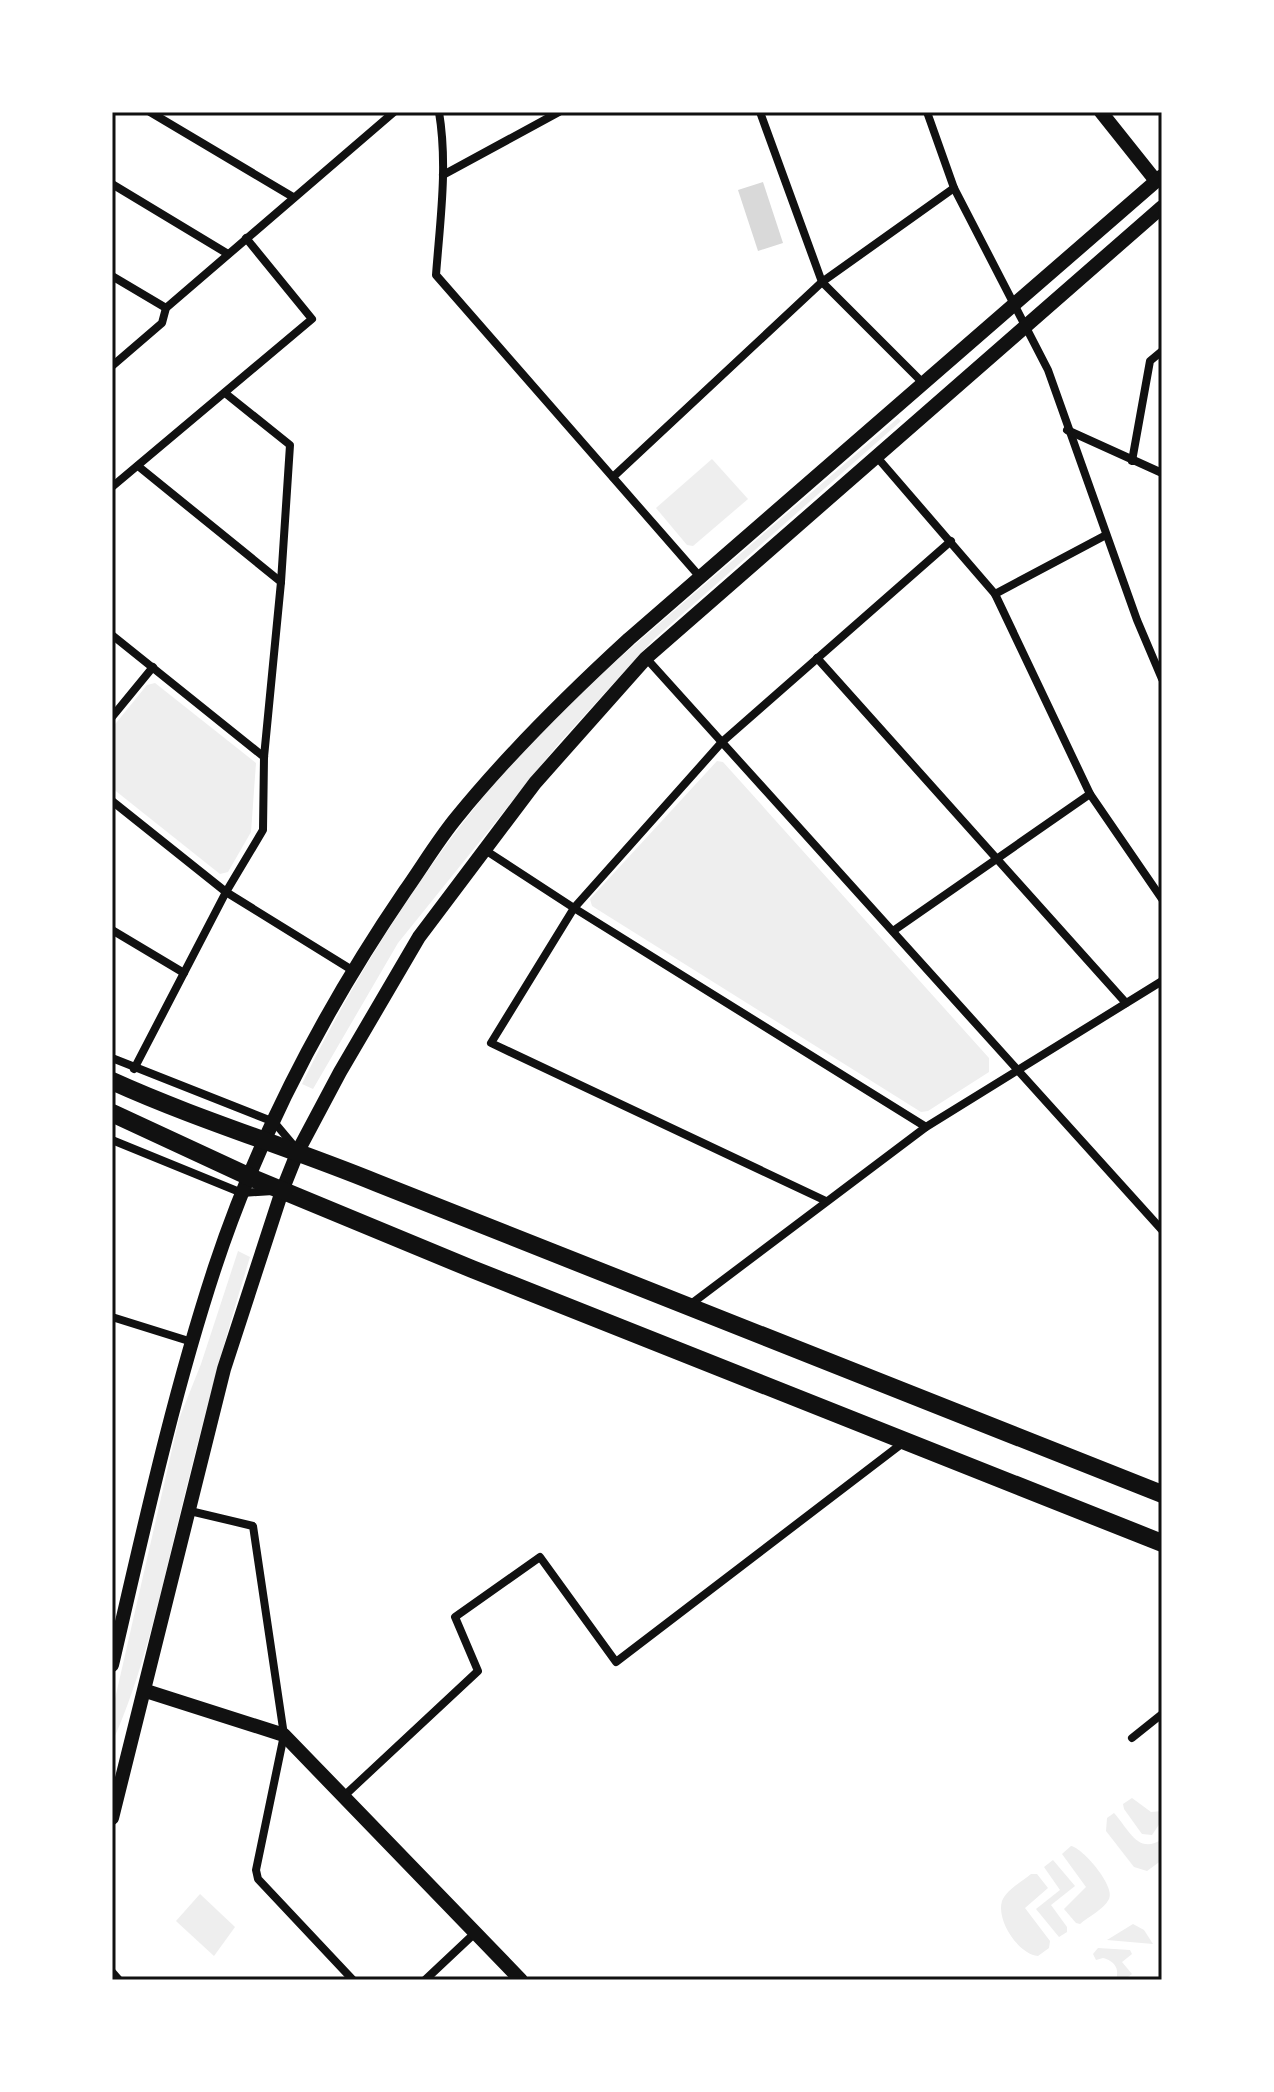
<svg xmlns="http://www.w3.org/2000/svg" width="1274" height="2092" viewBox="0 0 1274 2092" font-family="'Golos Text',sans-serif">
	<rect width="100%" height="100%" fill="#fff"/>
	<g fill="#eee">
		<path d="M898 418 901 421 654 639 560 742 398 943 313 1089 302 1084C359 967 438 844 526 747 574 695 629 650 682 604 754 542 826 480 898 418Z"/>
		<path d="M712 459 748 499 693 546 687 545 656 508Z"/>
		<path d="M155 683 256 763 251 832 228 872 220 874 112 788V728L147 685Z"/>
		<path d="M717 761 723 762 989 1058V1072L928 1111 921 1112 592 906 590 899Z"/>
		<path d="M238 1251 250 1257C223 1344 200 1432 178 1522 160 1596 143 1674 112 1743V1712L179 1419 201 1364Z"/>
		<path d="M1132 1798 1151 1812 1162 1811V1820L1152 1835 1142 1834 1124 1809 1123 1804Z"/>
		<path d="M1114 1813C1128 1828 1138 1856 1162 1839V1860L1147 1871 1134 1867 1106 1831 1107 1818Z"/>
		<path d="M1071 1846C1083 1848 1116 1887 1109 1899 1104 1909 1088 1917 1080 1924L1076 1923 1064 1909 1086 1887 1062 1854Z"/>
		<path d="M1053 1860 1075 1886 1051 1905 1067 1927V1932L1059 1937 1036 1909 1060 1890 1044 1867Z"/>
		<path d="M1031 1874H1037L1048 1888 1025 1908 1050 1941 1049 1948 1038 1956C1018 1954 996 1920 1002 1901 1007 1889 1022 1882 1031 1874Z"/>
		<path d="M200 1894 235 1927 214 1956 176 1921Z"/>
		<path d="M1133 1924 1144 1930 1153 1944 1107 1940Z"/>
		<path d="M1098 1948 1130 1950 1132 1954 1122 1962 1132 1974 1124 1980H1116C1120 1968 1114 1961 1103 1958L1096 1960 1093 1954Z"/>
	</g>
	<path fill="#d9d9d9" d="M763 182 783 243 758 251 738 190Z"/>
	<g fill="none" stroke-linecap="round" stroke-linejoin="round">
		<g stroke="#111" stroke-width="8">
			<path d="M150 112 293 197"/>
			<path d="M439 112C448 166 440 221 436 275L700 577"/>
			<path d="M760 112 822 282 923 383"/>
			<path d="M927 112 954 188 1048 370 1137 620 1162 679"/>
			<path d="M443 175 559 112"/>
			<path d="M112 184 228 254"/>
			<path d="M112 276 166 308"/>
			<path d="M112 366 162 323 166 308 394 112"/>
			<path d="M225 393 290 445 281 582"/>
			<path d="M1067 430 1162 473"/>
			<path d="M876 456 995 594 1090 794 1162 899"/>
			<path d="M1132 461 1150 361 1162 351"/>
			<path d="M613 477 822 282 954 188"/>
			<path d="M112 487 312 319 246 238"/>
			<path d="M995 594 1106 535"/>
			<path d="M112 635 264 757"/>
			<path d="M646 658 1162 1230"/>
			<path d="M817 658 1126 1003"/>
			<path d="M112 717 153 667"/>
			<path d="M112 801 226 892 352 970"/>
			<path d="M485 850 574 908 926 1127"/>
			<path d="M112 930 184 973"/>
			<path d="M893 931 1090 794"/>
			<path d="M112 1058 274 1122 295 1147"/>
			<path d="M134 1069 226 892 263 830 264 757 281 582 138 466"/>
			<path d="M112 1140 242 1193 273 1191"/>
			<path d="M826 1201 491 1043 574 908 722 742 951 541"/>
			<path d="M687 1307 926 1127 1162 981"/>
			<path d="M112 1317 192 1342"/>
			<path d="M190 1511 253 1526 284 1735 256 1870 258 1879 353 1980"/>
			<path d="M1132 1738 1162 1714"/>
			<path d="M344 1796 478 1671 455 1617 540 1557 616 1662 904 1442"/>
			<path d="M112 1972 119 1980"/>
			<path d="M425 1980 475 1933"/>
		</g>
		<g stroke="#111" stroke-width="14">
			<path d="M1101 112 1156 181"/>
			<path d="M112 1665C143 1532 172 1398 215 1267 259 1134 326 1007 405 891 422 867 438 840 457 817 509 753 568 695 629 639L1162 176"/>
			<path d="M146 1691 284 1735 521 1980"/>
			<path d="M112 1818 224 1369 282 1191 298 1151 340 1072 419 937 535 783 646 658 1162 207"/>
		</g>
		<g stroke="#111" stroke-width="18">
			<path d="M112 1081C198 1120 289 1147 377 1183 638 1288 900 1391 1162 1494"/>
			<path d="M112 1113 250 1177 472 1269 1162 1543"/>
		</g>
	</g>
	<rect width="1274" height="2092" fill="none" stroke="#ffffff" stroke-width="228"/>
	<rect x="114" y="114" width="1046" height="1864" fill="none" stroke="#111" stroke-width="3"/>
</svg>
